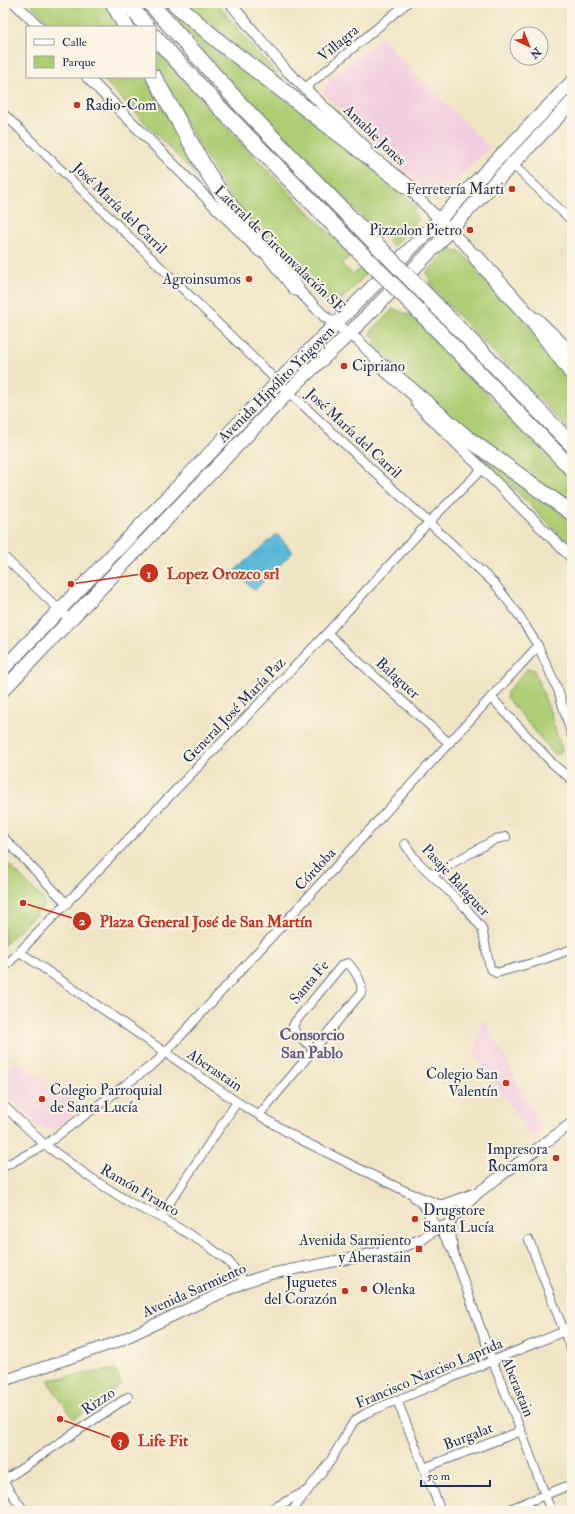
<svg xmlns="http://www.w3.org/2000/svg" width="575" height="1514" viewBox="0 0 575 1514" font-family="'IM FELL Double Pica',serif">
	<rect width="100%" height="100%" fill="#fcf5e5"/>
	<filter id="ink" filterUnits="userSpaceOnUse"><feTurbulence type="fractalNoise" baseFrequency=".025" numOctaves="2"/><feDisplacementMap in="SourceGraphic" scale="8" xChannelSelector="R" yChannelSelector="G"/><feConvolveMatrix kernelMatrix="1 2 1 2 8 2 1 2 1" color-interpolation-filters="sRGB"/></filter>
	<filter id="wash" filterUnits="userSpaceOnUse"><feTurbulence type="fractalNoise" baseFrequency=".012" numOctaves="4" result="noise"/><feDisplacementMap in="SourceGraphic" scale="16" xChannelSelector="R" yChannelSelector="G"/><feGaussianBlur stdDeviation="0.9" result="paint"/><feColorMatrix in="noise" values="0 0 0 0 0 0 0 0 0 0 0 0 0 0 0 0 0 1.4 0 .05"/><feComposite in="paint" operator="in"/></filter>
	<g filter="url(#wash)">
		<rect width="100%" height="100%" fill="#f0e4c5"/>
		<g fill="#f2cfe0">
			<path d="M382 37 410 69 489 147 441 196 433 197 324 93V85Z"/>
			<path d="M484 1020 489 1027 543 1130 532 1138 474 1054 482 1022Z"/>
			<path d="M15 1060 26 1068 83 1107 52 1129 42 1128 3 1092V1072Z"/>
		</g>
		<g fill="#adcd75" stroke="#647e6a">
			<path d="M30 3H105L119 27H53Z"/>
			<path d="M161 3H169L362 158 417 208 413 212 419 219 393 246 387 241 391 236 392 231 385 223 376 231C302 157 229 82 161 3Z"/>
			<path d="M183 3H217L244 37 284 81 281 83Z"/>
			<path d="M155 48 241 143 351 255 342 264 353 275 361 268 367 273 338 303 335 304 330 300 327 303 259 235 242 217 155 72Z"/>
			<path d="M101 77H146L168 118 209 187 208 188Z"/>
			<path d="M450 249H453L457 253 459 250 513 305 572 380V433L434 291 427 272Z"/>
			<path d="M393 309 411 315 572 481V510L417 391 373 344 377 341 371 334V331Z"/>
			<path d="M467 445 572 521V548L518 493Z"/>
			<path d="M528 668 534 670 554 722 553 723 562 750 559 754H554L507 698V692Z"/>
			<path d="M3 859 44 900V906L3 946Z"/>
			<path d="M115 1369 122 1384 74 1419 51 1386 49 1380Z"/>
		</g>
		<path fill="#57b7d5" stroke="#39739a" d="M277 534 293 552 254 591 235 570Z"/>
	</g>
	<g filter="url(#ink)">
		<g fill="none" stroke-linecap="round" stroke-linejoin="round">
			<defs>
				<g id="minor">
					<path d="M305 88 407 3"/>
					<path d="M3 113 278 382 495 584 518 614 538 646 558 690 572 736"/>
					<path d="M510 162 572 221"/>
					<path d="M3 556 70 620"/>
					<path d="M327 633 449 743"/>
					<path d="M491 697 553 764 572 780"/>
					<path d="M3 837 67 904"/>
					<path d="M405 844 416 860 465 907 482 928 490 968 496 973 539 961 572 949"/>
					<path d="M433 874 496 839 506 837"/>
					<path d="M20 952 237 1102 297 1138 405 1191 441 1205"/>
					<path d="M3 969 327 633 429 522 482 469"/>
					<path d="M3 1105 45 1145 91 1178 132 1204 160 1217 207 1245 228 1261 245 1282"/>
					<path d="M259 1115 361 993C364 983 355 971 348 963L342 965 295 1022 293 1026 296 1034 314 1049"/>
					<path d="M3 1167 45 1145 156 1062 165 1053 538 646"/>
					<path d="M414 1197 424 1206 429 1216"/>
					<path d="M160 1217 237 1102"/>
					<path d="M450 1221 453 1251 492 1360 521 1431 551 1511"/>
					<path d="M439 1227 451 1248"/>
					<path d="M529 1240 572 1352"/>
					<path d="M397 1400 441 1511"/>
					<path d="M424 1468 521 1431"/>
					<path d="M3 1481 128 1397"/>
					<path d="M3 1481 24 1511"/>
					<path d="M268 1511 306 1491"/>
					<path d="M292 1511 331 1460 354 1421 366 1413 572 1328"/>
					<path d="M505 1511 572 1484"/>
				</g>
				<g id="tertiary">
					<path d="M15 3 39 27"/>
					<path d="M230 3 285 69 366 147"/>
					<path d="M87 77 260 252"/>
					<path d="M403 183 481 261"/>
					<path d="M292 284 324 316 359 341 388 372"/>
					<path d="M537 318 572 352"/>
					<path d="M416 403 572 558"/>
					<circle cx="441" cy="1216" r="11"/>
					<path d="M443 1205 474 1194"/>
					<path d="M452 1218 479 1192 572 1123"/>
					<path d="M3 1381 117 1342 245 1282 270 1274 392 1250 421 1240 438 1227"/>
				</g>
				<g id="primary">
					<path d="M3 669 278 382 440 219 572 82"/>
					<path d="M3 690 298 382 349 334 438 244 450 229 572 102"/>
				</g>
				<g id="motorway">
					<path d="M113 3 126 27"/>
					<path d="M128 3 147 27"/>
					<path d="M150 3 241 105 369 237"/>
					<path d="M174 3 222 44 408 187"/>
					<path d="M155 37 220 108 357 249"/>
					<path d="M154 77 206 170 224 198 296 288"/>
					<path d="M476 257 532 320 572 373"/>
					<path d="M428 297 572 445"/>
					<path d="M417 309 572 469"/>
					<path d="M385 368 467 438 572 513"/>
				</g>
			</defs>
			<use href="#minor" stroke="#666e82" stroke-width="10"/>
			<use href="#tertiary" stroke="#666e82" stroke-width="12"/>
			<use href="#primary" stroke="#666e82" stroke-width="15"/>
			<use href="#motorway" stroke="#666e82" stroke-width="17"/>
			<use href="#minor" stroke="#fff" stroke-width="8"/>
			<use href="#tertiary" stroke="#fff" stroke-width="10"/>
			<use href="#primary" stroke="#fff" stroke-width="13"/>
			<use href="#motorway" stroke="#fff" stroke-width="15"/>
			<defs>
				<g id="motorway-bridge">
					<path d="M369 237 428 297"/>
					<path d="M357 249 417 309"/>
				</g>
			</defs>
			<use href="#motorway-bridge" stroke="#666e82" stroke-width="17" stroke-linecap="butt"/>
			<use href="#motorway-bridge" stroke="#fff" stroke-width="15"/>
		</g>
	</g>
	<g fill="#c8321e" stroke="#fcf5e5" stroke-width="1.5">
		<circle cx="77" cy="105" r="4"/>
		<circle cx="512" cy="189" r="4"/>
		<circle cx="470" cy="230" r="4"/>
		<circle cx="249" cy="279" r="4"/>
		<circle cx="344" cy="366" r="4"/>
		<circle cx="506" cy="1083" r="4"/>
		<circle cx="42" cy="1099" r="4"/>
		<circle cx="556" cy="1158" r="4"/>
		<circle cx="415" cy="1219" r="4"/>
		<rect x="415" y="1245" width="8" height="8" rx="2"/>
		<circle cx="364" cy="1289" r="4"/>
		<circle cx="345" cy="1291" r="4"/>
	</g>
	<g text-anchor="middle" stroke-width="4" stroke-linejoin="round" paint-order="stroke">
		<g font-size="15" fill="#1b2f5e" stroke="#fcf5e5">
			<text transform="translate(338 43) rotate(-40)" y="5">Villagra</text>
			<text transform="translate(375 135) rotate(44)" y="5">Amable Jones</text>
			<text transform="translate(120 208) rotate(44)" y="5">José María del Carril</text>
			<text transform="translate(280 249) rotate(44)" y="5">Lateral de Circunvalación SE</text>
			<text transform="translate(276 384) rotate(-45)" y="5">Avenida Hipólito Yrigoyen</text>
			<text transform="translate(354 433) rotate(43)" y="5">José María del Carril</text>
			<text transform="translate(398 678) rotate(42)" y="5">Balaguer</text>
			<text transform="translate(234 710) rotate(-46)" y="5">General José María Paz</text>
			<text transform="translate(315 869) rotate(-47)" y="5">Córdoba</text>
			<text transform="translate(456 880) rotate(47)" y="5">Pasaje Balaguer</text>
			<text transform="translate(309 982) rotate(-50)" y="5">Santa Fe</text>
			<text transform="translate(215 1070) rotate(34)" y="5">Aberastain</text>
			<text transform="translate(140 1190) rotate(30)" y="5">Ramón Franco</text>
			<text transform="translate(194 1290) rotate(-24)" y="5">Avenida Sarmiento</text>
			<text transform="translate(429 1373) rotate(-23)" y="5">Francisco Narciso Laprida</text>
			<text transform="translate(518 1387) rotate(68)" y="5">Aberastain</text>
			<text transform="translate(98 1401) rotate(-34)" y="5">Rizzo</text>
			<text transform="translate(468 1436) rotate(-21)" y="5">Burgalat</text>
		</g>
		<g font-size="15" fill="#1b2f5e" stroke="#fcf5e5" text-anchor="end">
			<text x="85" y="110" text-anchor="start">Radio-Com</text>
			<text x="504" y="194">Ferretería Marti</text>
			<text x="462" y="235">Pizzolon Pietro</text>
			<text x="241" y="284">Agroinsumos</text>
			<text x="352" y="371" text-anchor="start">Cipriano</text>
			<text x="498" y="1079">Colegio San<tspan x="498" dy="17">Valentín</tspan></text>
			<text x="50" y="1095" text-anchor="start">Colegio Parroquial<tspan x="50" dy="17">de Santa Lucía</tspan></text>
			<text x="548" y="1154">Impresora<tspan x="548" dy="17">Rocamora</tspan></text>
			<text x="423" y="1215" text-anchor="start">Drugstore<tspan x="423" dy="17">Santa Lucía</tspan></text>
			<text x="411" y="1245">Avenida Sarmiento<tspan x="411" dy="17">y Aberastain</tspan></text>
			<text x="337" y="1287">Juguetes<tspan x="337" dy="17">del Corazón</tspan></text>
			<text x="372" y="1294" text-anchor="start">Olenka</text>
		</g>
		<g font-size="16" font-weight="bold" fill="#665a89" stroke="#fcf5e5">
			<text x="312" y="1040">Consorcio<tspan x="312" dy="18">San Pablo</tspan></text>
		</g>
	</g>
	<path fill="none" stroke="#c8321e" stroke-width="1.5" d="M71 584L149 573M23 903L82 921M60 1419L120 1441"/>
	<g fill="#c8321e" stroke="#fcf5e5" stroke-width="1.5">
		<circle cx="71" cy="584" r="4"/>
		<circle cx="23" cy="903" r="4"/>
		<circle cx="60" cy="1419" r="4"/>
		<circle cx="149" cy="573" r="10"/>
		<circle cx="82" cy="921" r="10"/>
		<circle cx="120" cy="1441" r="10"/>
	</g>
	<g font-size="12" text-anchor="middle" font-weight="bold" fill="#fff">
		<text x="149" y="578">1</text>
		<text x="82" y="925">2</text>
		<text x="120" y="1445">3</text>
	</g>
	<g font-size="16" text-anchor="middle" font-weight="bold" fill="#c8321e" stroke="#fcf5e5" stroke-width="4" stroke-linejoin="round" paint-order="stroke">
		<text x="223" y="579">Lopez Orozco srl</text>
		<text x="206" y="927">Plaza General José de San Martín</text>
		<text x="163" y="1446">Life Fit</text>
	</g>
	<rect width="575" height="1514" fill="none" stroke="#fcf5e5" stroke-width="16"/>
	<rect x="26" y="26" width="130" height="52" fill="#fcf5e5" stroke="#a2a6af"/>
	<rect x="34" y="39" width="20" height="6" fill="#ffffff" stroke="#a2a6af"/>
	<text x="62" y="46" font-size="12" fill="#1b2f5e">Calle</text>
	<rect x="34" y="56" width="20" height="12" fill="#adcd75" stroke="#a2a6af"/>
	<text x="62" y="66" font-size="12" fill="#1b2f5e">Parque</text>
	<g transform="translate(529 46) rotate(137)"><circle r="19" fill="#fcf5e5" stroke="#a2a6af"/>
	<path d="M0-3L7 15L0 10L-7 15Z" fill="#c8321e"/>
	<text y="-6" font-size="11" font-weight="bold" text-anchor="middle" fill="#1b2f5e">N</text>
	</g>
	<path d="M421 1480v6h69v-6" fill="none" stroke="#1b2f5e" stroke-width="2"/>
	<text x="427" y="1480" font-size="12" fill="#1b2f5e" stroke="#fcf5e5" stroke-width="3" paint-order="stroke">50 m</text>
</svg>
